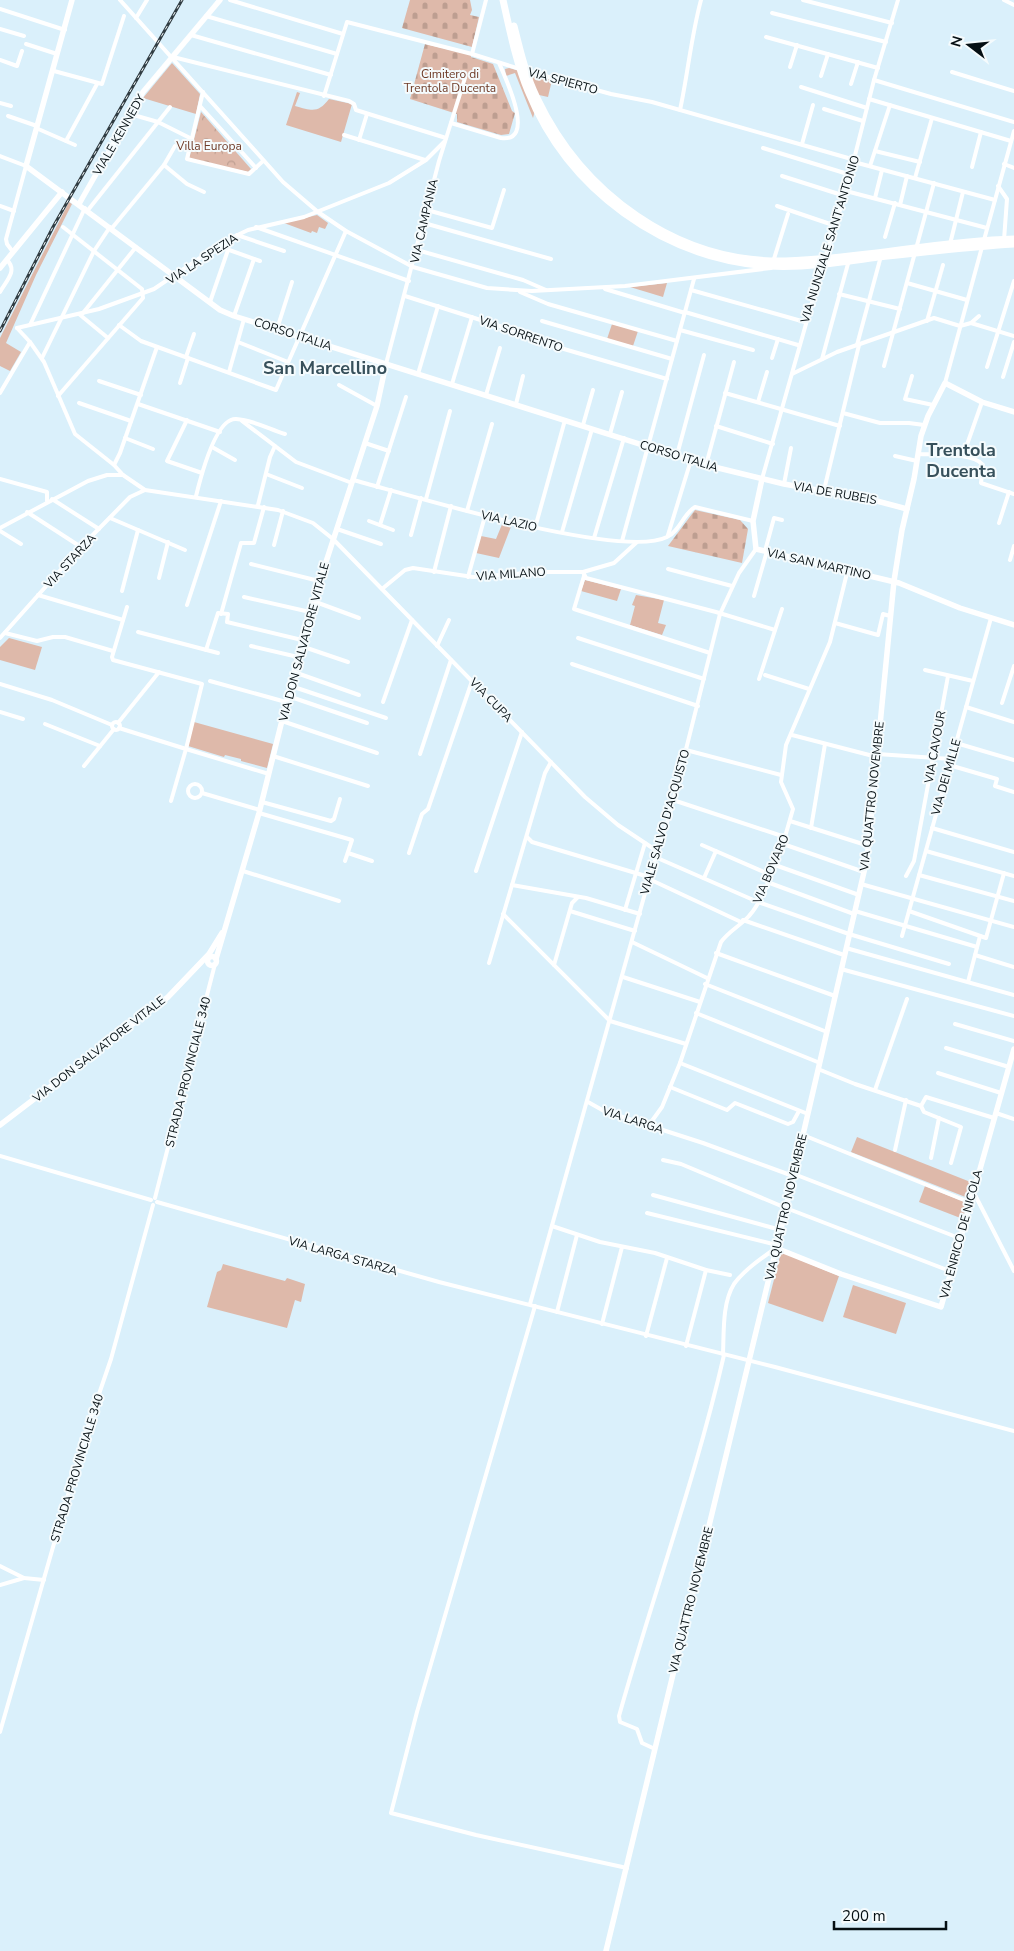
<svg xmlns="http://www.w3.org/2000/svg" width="1014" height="1951" viewBox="0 0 1014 1951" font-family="'Nunito Sans',sans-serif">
	<defs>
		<pattern id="cemetery-stones" width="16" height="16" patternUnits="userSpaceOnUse" patternTransform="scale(1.25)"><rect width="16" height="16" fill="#deb9aa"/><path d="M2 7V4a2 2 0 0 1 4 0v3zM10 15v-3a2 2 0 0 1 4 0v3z" fill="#bd9e91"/></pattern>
		<pattern id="park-crowns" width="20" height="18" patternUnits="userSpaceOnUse" patternTransform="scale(1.25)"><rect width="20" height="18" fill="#deb9aa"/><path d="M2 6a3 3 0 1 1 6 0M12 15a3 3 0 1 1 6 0" fill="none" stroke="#bd9e91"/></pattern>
	</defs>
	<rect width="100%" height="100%" fill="#daf0fb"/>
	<g fill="#deb9aa">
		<path d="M172 63 200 94 196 114 143 98Z"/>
		<path d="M509 68 552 80 548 97 539 95 533 118 515 73 506 76 505 69Z"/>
		<path d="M297 92 300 93 295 106C313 111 318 113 329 99L352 104 341 142 286 125Z"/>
		<path d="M69 202 72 204 36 275 6 343 21 352 10 371 0 366V338Z"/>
		<path d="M317 215 328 223 325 229 319 227 317 233 312 231 311 233 284 223Z"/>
		<path d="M667 283 663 297 630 287Z"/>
		<path d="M612 324 638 331 633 346 607 339Z"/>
		<path d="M503 522 512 524 499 558 476 553 481 536 496 539Z"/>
		<path d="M585 580 621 589 617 601 581 591Z"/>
		<path d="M636 595 664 600 658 623 666 625 662 635 630 625 635 606 632 605Z"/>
		<path d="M9 638 42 647 35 670 0 660V647Z"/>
		<path d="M194 722 273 744 267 768 241 761V759L225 755 224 757 188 746Z"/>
		<path d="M857 1137 973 1183 968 1198 851 1152Z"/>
		<path d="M925 1186 967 1203 963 1219 919 1202Z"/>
		<path d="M781 1252 839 1276 823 1322 768 1303Z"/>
		<path d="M223 1264 285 1281 287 1278 305 1284 301 1302 295 1300 287 1328 207 1307 217 1272 221 1270Z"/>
		<path d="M853 1285 906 1303 896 1334 843 1317Z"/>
	</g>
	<g fill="url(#cemetery-stones)">
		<path d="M410 0H470L472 10 470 15 479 17 472 47 402 28Z"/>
		<path d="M425 44 471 55V57L493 64 512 111 515 113 509 134 501 135 457 122V114L410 99Z"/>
		<path d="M695 510 740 520 748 529 742 563 668 546Z"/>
	</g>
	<path fill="url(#park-crowns)" d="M201 112 251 169 248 172 189 159Z"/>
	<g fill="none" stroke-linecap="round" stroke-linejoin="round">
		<g stroke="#fff" stroke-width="4">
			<path d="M120 0 283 182 318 212 346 231 413 267 487 288 532 291 625 286 771 268"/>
			<path d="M230 0 343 34"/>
			<path d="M803 0 892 23"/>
			<path d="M1004 0 1014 5"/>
			<path d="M0 9 65 30"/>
			<path d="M772 13 886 42"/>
			<path d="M206 16 337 54"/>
			<path d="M136 18 147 0"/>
			<path d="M0 29 24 36"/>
			<path d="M191 35 331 75"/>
			<path d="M766 37 878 68"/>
			<path d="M26 44 57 54"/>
			<path d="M472 54 486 0"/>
			<path d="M173 57 349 101 354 104 356 110 446 138"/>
			<path d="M0 60 17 66 22 51"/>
			<path d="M790 67 797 45"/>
			<path d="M54 71 102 84 124 16"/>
			<path d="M527 71 611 94 652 102 855 160"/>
			<path d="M952 72 1014 91"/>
			<path d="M821 76 828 54"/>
			<path d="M874 80 1014 122"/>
			<path d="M851 84 858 62"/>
			<path d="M801 87 867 108"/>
			<path d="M203 92 187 159 249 174 263 161"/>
			<path d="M324 96 347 22 472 54 520 69"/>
			<path d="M869 99 1011 141"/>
			<path d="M0 103 11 106"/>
			<path d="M200 106 256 168"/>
			<path d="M824 109 863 121"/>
			<path d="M680 110C688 73 691 37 701 0"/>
			<path d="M130 114 158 122 192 139"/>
			<path d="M8 116 37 126"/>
			<path d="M451 123 501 138C537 143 505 77 499 63"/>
			<path d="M36 128 75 145"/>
			<path d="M344 135 425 160"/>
			<path d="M359 140 367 114"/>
			<path d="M66 141 97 84"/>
			<path d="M802 144 813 105"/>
			<path d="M763 148 851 175"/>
			<path d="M875 151 920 162"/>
			<path d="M0 156 26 166 6 239 7 244 13 252"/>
			<path d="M854 162 995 200"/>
			<path d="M1004 164 1014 168"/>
			<path d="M164 165 187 184 204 192"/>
			<path d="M870 166 890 105"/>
			<path d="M972 167 981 132"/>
			<path d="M782 176 845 196"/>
			<path d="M915 178 932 118"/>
			<path d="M998 186 1007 199 1004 240"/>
			<path d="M846 191 987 228"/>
			<path d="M875 198 882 170"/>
			<path d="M900 205 907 176"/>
			<path d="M0 206 14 211"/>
			<path d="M777 206 836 226"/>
			<path d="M88 210 170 107"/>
			<path d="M427 210 492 228 504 190"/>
			<path d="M424 223 551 259"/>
			<path d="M256 227 409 281"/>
			<path d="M112 228 164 165 175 146"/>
			<path d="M237 235 284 251"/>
			<path d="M885 237 895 203"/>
			<path d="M984 240 1014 131"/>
			<path d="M950 244 963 192"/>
			<path d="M218 246 260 261"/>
			<path d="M417 250 523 280 546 290"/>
			<path d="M825 258 846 191 874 80 898 0"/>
			<path d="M773 262 788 214"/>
			<path d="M907 283 967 300"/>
			<path d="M605 289 685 313"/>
			<path d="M691 290 805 322"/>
			<path d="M0 292C6 281 18 271 7 260"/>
			<path d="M520 292 548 304 677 341"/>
			<path d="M839 294 900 309"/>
			<path d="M405 296 509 329 533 340 667 379"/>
			<path d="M210 302 228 250"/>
			<path d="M685 312 798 345"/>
			<path d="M83 313 136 247"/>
			<path d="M79 314 108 338"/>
			<path d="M234 316 254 259"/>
			<path d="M542 321 672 359"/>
			<path d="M927 321 943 265"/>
			<path d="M971 323 979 316"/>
			<path d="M30 325 85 208"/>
			<path d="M119 325 141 341 276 390 346 231"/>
			<path d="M960 326 971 323 1014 336"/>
			<path d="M17 328 99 309 154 289 225 241 248 230 304 217 389 183 426 160 445 141"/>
			<path d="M17 328 30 342 44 362 75 434 114 465 123 475"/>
			<path d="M277 329 292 282"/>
			<path d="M680 330 753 350"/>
			<path d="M238 342 288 362"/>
			<path d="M857 345 881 256"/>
			<path d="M186 357 194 334"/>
			<path d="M42 358 94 251 110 227"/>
			<path d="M772 358 778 339"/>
			<path d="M822 359 849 260"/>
			<path d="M386 364 439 161 465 78"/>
			<path d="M884 366 934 183"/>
			<path d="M987 367 1014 281"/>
			<path d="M229 372 244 319"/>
			<path d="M418 374 438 306"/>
			<path d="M792 374 837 352 934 318 960 326"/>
			<path d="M912 376 905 399 933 405"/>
			<path d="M1003 377 1014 342"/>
			<path d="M99 381 141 395"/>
			<path d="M180 383 188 358"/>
			<path d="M945 383 982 247"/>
			<path d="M452 384 472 317"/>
			<path d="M339 385 377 406"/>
			<path d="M0 393 30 342"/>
			<path d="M725 393 840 426"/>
			<path d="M486 395 500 348"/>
			<path d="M58 396 143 298 142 289 63 227"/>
			<path d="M758 402 767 372"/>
			<path d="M79 403 131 421"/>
			<path d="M138 404 220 432"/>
			<path d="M516 404 523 376"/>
			<path d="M843 413 880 423H909L924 425"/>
			<path d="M187 420 167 461 202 473"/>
			<path d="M242 421 296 462 352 483"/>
			<path d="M583 425 593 390"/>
			<path d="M716 426 773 444"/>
			<path d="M610 434 622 392"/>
			<path d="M125 438 153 449"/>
			<path d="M365 443 389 451"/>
			<path d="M212 447 235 460"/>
			<path d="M918 454C933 455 973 452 983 465L981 483 1014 494"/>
			<path d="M677 455 704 355"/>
			<path d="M895 456 917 461"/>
			<path d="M963 456 982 402"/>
			<path d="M114 465 120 453 157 347"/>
			<path d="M706 465 734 362"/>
			<path d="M266 474 302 488"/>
			<path d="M0 479 47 492V501"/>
			<path d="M762 479 823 264"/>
			<path d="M353 480C410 495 621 560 667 537 680 531 683 514 695 507L753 521"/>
			<path d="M784 484 791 448"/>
			<path d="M377 487 406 397"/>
			<path d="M824 490 859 345"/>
			<path d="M196 496C200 480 215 418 236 419 253 420 269 429 285 434"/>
			<path d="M52 499 99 529"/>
			<path d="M426 499 450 411"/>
			<path d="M258 505 270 457 275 446"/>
			<path d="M467 511 492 424"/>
			<path d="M27 512 81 547"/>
			<path d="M110 518 185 550"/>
			<path d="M369 521 393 530"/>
			<path d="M999 523 1009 492"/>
			<path d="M380 525 391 490"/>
			<path d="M0 528 88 481 107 475H123L145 490 278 510 313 523 333 539 585 797 618 825 657 851"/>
			<path d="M535 528 565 420"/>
			<path d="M337 529 381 544"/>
			<path d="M0 531 21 544"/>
			<path d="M562 532 592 429"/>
			<path d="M411 535 421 498"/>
			<path d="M668 535 691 460"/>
			<path d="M594 538 624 438"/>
			<path d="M622 541 694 279"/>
			<path d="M274 545 283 511"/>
			<path d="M765 551 774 518 782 520"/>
			<path d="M1010 560 1014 546"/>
			<path d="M251 564 319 581"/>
			<path d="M668 569 732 586"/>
			<path d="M434 572 451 506"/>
			<path d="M583 572 586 578 716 612 775 630"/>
			<path d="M584 576 574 609 710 653"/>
			<path d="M468 577 485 516"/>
			<path d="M159 578 168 542"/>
			<path d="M382 589 405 570 413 568 473 577 542 572H583L614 563 637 542"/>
			<path d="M122 591 138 530"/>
			<path d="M38 595 123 620"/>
			<path d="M754 596 767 551"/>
			<path d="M244 597 310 612"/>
			<path d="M313 601 359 618"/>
			<path d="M187 605 221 501"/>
			<path d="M127 607 112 657 113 660 202 684 186 749 269 774"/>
			<path d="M221 614 241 543H254L264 507"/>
			<path d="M835 623 878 635 883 614 890 616"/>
			<path d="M138 632 218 653"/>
			<path d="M5 633 37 641 53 637H65L113 651"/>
			<path d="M0 638 81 547 130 497 145 490"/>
			<path d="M578 638 704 679"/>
			<path d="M251 646 298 657"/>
			<path d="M301 646 348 662"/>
			<path d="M437 646 449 620"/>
			<path d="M206 650 218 613 228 614 227 622 302 640"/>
			<path d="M572 664 698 706"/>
			<path d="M925 670 973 681"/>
			<path d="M294 672 359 695"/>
			<path d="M765 675 809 689"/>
			<path d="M759 679 782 609"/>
			<path d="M210 681 286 702"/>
			<path d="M0 684 52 700 112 725"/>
			<path d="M291 686 386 718"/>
			<path d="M288 696 367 723"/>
			<path d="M383 702 412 620"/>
			<path d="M1002 703 1014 666"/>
			<path d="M966 707 1014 722"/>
			<path d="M0 712 23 719"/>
			<path d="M282 721 377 753"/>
			<circle cx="116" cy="726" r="4"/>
			<path d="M118 723 159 672"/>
			<path d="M45 724 100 746"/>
			<path d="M119 728 186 749 171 801"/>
			<path d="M792 735 877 757"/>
			<path d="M956 743 1014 760"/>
			<path d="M686 750 781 775"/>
			<path d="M420 754 451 660"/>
			<path d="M877 754 951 759"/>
			<path d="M273 756 368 786"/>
			<path d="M551 762 545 773 512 885 586 898 640 914"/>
			<path d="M949 765 997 779 995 786 1014 792"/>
			<path d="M84 766 114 729"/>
			<circle cx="195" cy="791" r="7"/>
			<path d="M202 793 260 810"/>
			<path d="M673 800 785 837"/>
			<path d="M262 802 331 821 334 819 340 799"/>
			<path d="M259 813 352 840 345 861"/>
			<path d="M790 821 869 846"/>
			<path d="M811 828 825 744"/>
			<path d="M932 828 1014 852"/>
			<path d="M527 837 532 842 649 877"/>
			<path d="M783 844 864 872"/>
			<path d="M702 845 771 875"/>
			<path d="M926 851 1014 876"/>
			<path d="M348 853 372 861"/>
			<path d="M409 853 422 814 428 809 472 681"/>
			<path d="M655 857 758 902 849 934 949 964"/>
			<path d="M775 865 859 895"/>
			<path d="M243 871 339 901"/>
			<path d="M476 871 522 732"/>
			<path d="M919 875 1014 901"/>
			<path d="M906 876 914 861 948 676"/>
			<path d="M704 878 716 851"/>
			<path d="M649 879 741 922"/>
			<path d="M767 882 854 914"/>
			<path d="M861 884 1014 927"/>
			<path d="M625 910 645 843"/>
			<path d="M570 911 635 931"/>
			<path d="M855 911 977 947"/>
			<path d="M909 911 986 938 1004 873"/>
			<path d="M503 914 610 1021 686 1044"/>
			<path d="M743 920 844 955"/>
			<path d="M902 936 991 618"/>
			<path d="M632 942 707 978"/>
			<path d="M846 948 1014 995"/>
			<path d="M716 953 835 996"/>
			<path d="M975 955 1014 967"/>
			<path d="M489 963 512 885"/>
			<path d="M554 965 572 903 578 897"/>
			<path d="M841 969 1014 1016"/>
			<path d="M623 977 700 1002"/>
			<path d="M968 982 980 936"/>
			<path d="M705 984 827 1032"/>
			<path d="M696 1013 820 1063"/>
			<path d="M955 1024 1014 1041"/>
			<path d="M946 1048 1009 1067"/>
			<path d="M680 1063 808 1114"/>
			<path d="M818 1069 855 1084 921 1106 924 1112 961 1127 951 1163"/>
			<path d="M938 1073 1001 1093"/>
			<path d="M670 1087 727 1110 735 1103 788 1124 793 1122 799 1111"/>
			<path d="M875 1090 907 999"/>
			<path d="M588 1102 604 1111 703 1143 793 1176"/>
			<path d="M921 1106 926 1097 994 1118"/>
			<path d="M996 1113 1014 1119"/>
			<path d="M649 1125 662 1107 680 1063 721 942C729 931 740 926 749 916 767 897 786 836 793 809L781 782 786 745 830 642 848 569"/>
			<path d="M803 1135 969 1202"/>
			<path d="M895 1150 906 1100"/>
			<path d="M0 1156 151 1200"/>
			<path d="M931 1158 939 1118"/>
			<path d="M663 1160 681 1164 786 1208 950 1271"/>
			<path d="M794 1174 959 1238"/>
			<path d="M973 1191 1014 1271"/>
			<path d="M653 1195 781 1230"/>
			<path d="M155 1198 215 964"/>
			<path d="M157 1202 439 1282 775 1367 1014 1431"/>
			<path d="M647 1213 777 1245"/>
			<path d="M552 1226 600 1242 655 1253 706 1270 730 1275"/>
			<path d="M530 1304 649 879 670 813 720 614 739 573 756 549"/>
			<path d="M535 1306 417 1712 391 1813 476 1835 627 1868"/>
			<path d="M557 1312 577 1235"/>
			<path d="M602 1324 622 1247"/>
			<path d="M646 1336 667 1258"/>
			<path d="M686 1346 706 1270"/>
			<path d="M723 1354C724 1333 722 1303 734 1284 744 1270 762 1258 776 1248"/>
			<path d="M0 1566 24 1578 44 1580"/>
			<path d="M0 1585 24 1578"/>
			<path d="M0 1732 86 1432 111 1359 153 1205"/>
			<path d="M655 1749 642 1743 637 1729 620 1722 619 1716C653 1595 696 1477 724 1355"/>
		</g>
		<g stroke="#fff" stroke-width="5.5">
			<path d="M72 0 26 166 220 310 234 316 706 465 784 484 873 500 907 509"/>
			<path d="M79 204 143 92 220 0"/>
			<path d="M0 268 62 192"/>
			<path d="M762 479 753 521 756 549 899 583 960 608 1014 625"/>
			<circle cx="212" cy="961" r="4.5"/>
			<path d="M216 959 259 813 307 620 377 406 386 364"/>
			<path d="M0 1125 168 997 209 954 222 933"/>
			<path d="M776 1248 841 1274 941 1307 1014 1049"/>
			<path d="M606 1951 786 1208 867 859 894 581 902 530 914 479 921 436 928 416 945 383 982 402 1014 412"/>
		</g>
		<g stroke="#fff" stroke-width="7">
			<path d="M503 0C510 31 516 62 528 91 568 190 663 259 769 266 805 268 843 262 878 257 924 252 969 247 1014 244"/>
			<path d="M514 26C520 50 526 76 537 98 582 193 676 263 785 261 862 259 937 241 1014 239"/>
		</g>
		<defs>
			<path id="rail" d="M0 331 53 227 182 0"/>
		</defs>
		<use href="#rail" stroke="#303c42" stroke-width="3"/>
		<use href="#rail" stroke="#f5fbfd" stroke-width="1" stroke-dasharray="4" stroke-linecap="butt"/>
	</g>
	<g text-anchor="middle" stroke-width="4" stroke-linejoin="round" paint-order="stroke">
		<g font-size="12" fill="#6e3a26" stroke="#f5fbfd">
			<text x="450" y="78">Cimitero di<tspan x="450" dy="14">Trentola Ducenta</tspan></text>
			<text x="209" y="150">Villa Europa</text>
		</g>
		<g font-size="12" fill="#061014" stroke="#f5fbfd">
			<text transform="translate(563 81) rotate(15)" y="4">VIA SPIERTO</text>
			<text transform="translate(119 135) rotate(-60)" y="4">VIALE KENNEDY</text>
			<text transform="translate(424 221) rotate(-77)" y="4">VIA CAMPANIA</text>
			<text transform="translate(830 239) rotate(-73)" y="4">VIA NUNZIALE SANT'ANTONIO</text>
			<text transform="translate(202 259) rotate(-33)" y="4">VIA LA SPEZIA</text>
			<text transform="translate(293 334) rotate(18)" y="4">CORSO ITALIA</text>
			<text transform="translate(521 334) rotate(19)" y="4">VIA SORRENTO</text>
			<text transform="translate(679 456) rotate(17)" y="4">CORSO ITALIA</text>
			<text transform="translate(835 493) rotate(10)" y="4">VIA DE RUBEIS</text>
			<text transform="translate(509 521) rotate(13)" y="4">VIA LAZIO</text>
			<text transform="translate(70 561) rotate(-47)" y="4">VIA STARZA</text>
			<text transform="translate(819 564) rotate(13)" y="4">VIA SAN MARTINO</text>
			<text transform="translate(511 574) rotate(-4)" y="4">VIA MILANO</text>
			<text transform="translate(304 642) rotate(-75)" y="4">VIA DON SALVATORE VITALE</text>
			<text transform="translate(491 700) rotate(46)" y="4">VIA CUPA</text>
			<text transform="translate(935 747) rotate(-80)" y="4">VIA CAVOUR</text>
			<text transform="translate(946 777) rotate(-74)" y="4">VIA DEI MILLE</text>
			<text transform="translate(872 796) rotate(-84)" y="4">VIA QUATTRO NOVEMBRE</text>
			<text transform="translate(665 822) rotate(-74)" y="4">VIALE SALVO D'ACQUISTO</text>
			<text transform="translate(771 869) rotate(-67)" y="4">VIA BOVARO</text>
			<text transform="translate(99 1049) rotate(-38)" y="4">VIA DON SALVATORE VITALE</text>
			<text transform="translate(188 1072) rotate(-76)" y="4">STRADA PROVINCIALE 340</text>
			<text transform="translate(633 1120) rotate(18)" y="4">VIA LARGA</text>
			<text transform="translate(786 1207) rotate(-77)" y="4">VIA QUATTRO NOVEMBRE</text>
			<text transform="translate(961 1234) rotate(-75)" y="4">VIA ENRICO DE NICOLA</text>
			<text transform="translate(343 1256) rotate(16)" y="4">VIA LARGA STARZA</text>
			<text transform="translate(77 1468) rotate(-73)" y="4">STRADA PROVINCIALE 340</text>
			<text transform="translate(691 1600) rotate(-76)" y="4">VIA QUATTRO NOVEMBRE</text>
		</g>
		<g font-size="18" font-weight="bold" fill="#37505b" stroke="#f5fbfd">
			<text x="325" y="374">San Marcellino</text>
			<text x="961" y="456">Trentola<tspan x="961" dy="21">Ducenta</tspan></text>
		</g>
	</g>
	<g transform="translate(969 45) rotate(286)" stroke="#f5fbfd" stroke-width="4" paint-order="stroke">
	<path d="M0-4L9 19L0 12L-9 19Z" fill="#061014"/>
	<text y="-8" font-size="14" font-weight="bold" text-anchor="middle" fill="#061014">N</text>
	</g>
	<path d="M834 1921v8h112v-8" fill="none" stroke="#061014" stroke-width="2.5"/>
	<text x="842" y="1921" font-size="15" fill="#061014" stroke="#f5fbfd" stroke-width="4" paint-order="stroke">200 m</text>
</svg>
